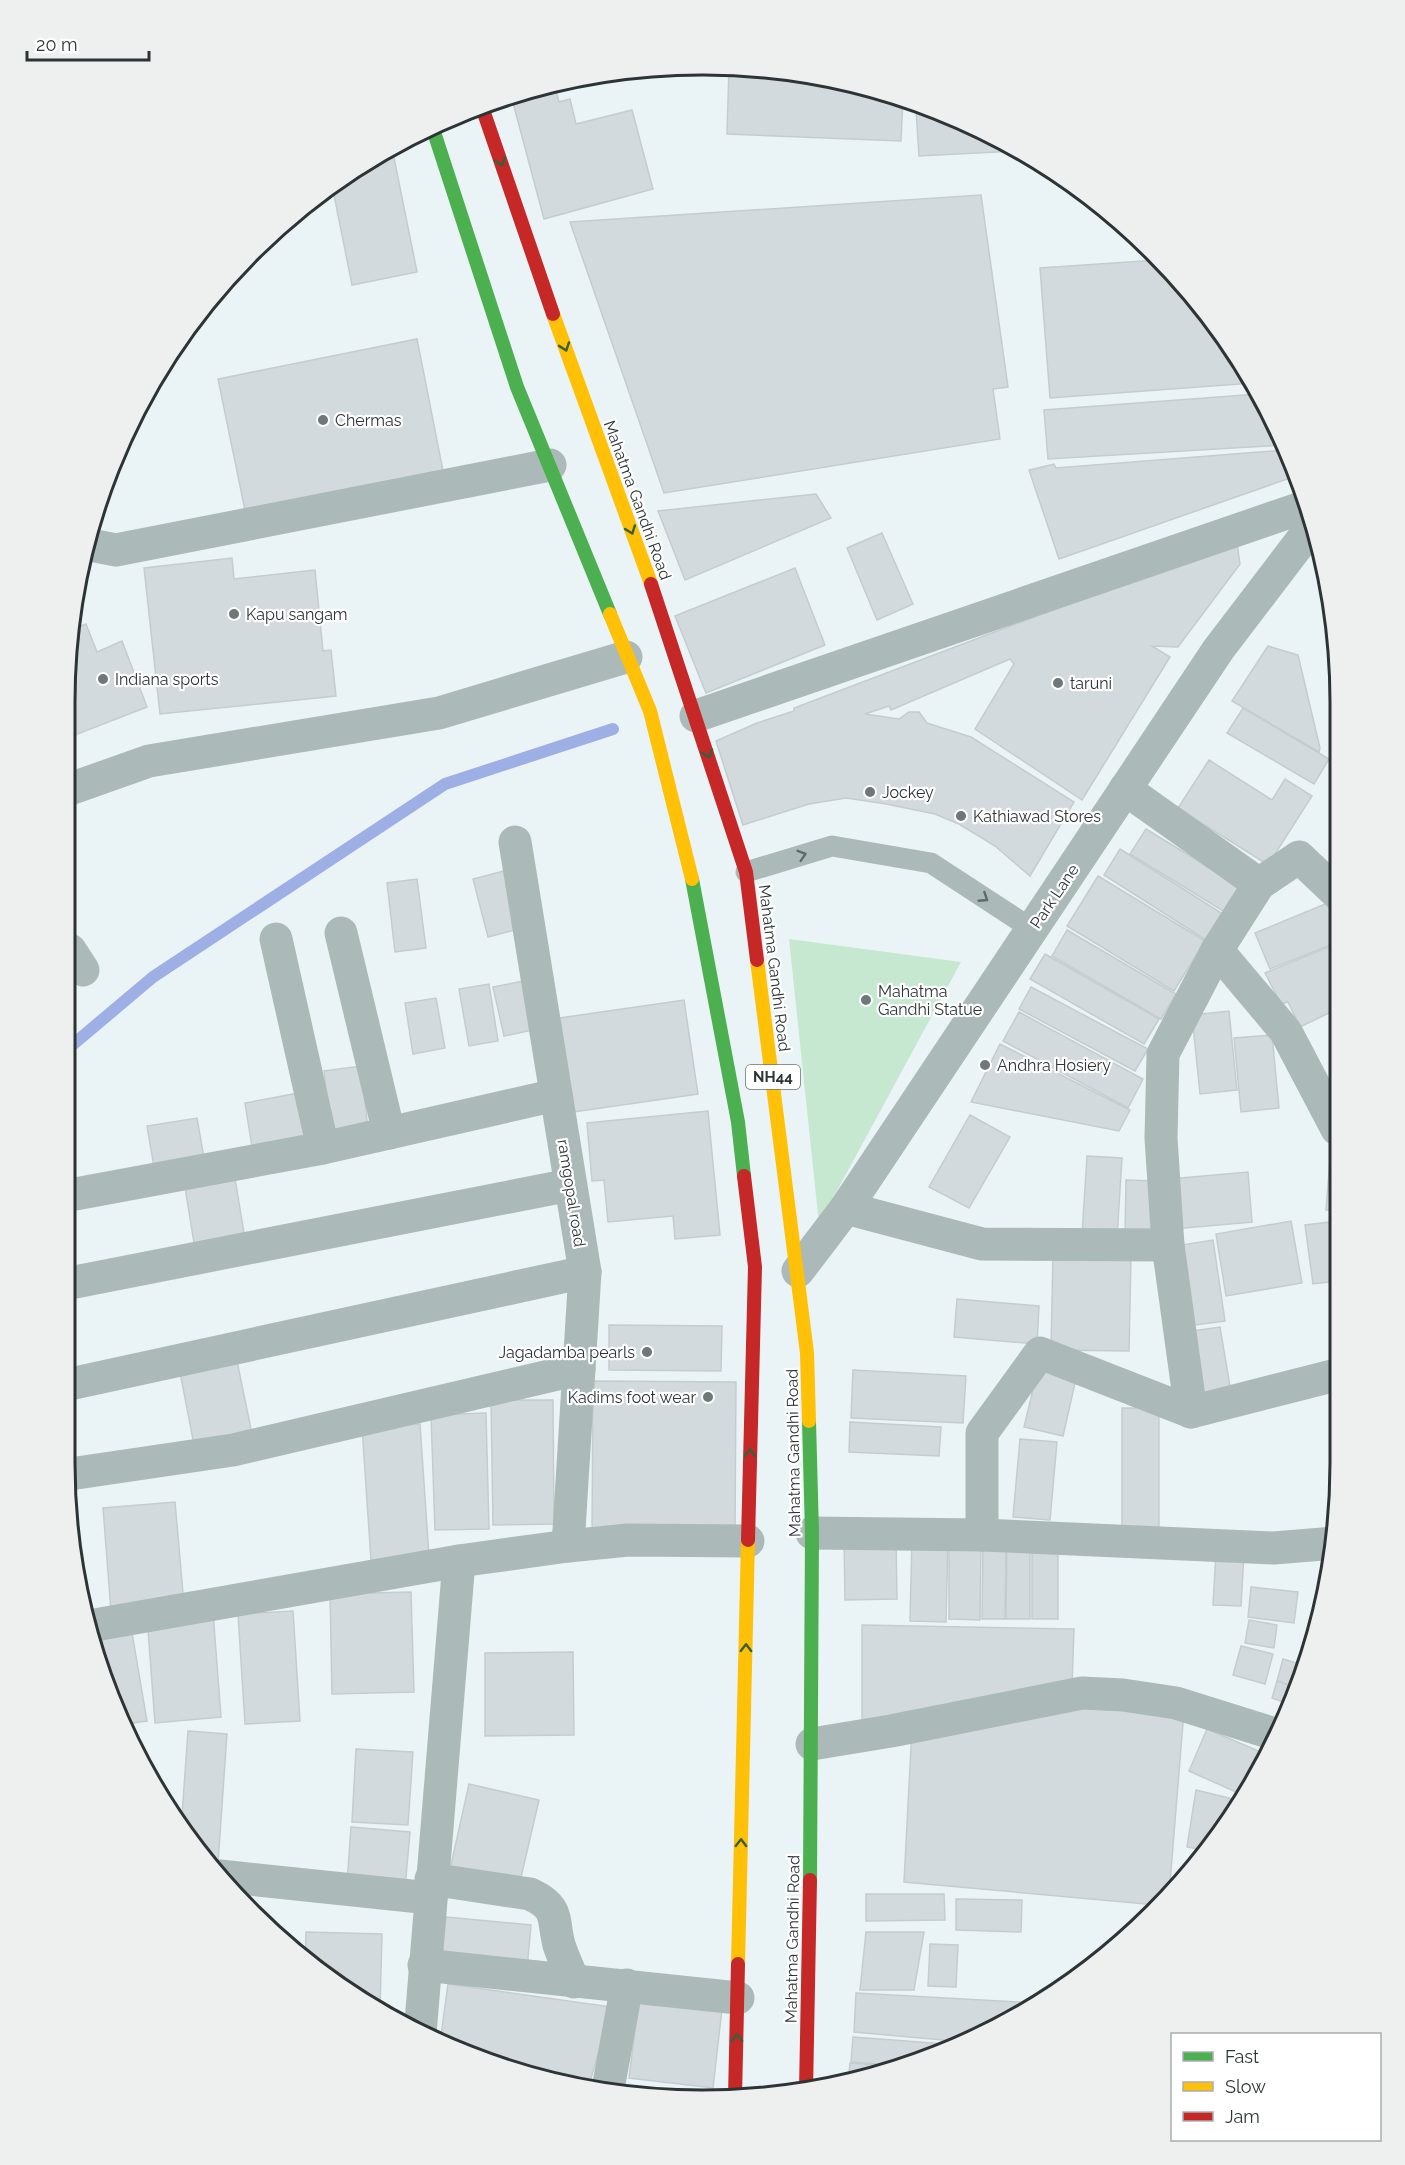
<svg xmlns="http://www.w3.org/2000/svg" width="1405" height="2165" viewBox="0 0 1405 2165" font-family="Raleway,sans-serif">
	<rect width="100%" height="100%" fill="#eaf4f6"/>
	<path fill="#c6e8d0" d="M789 939 961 962 819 1224Z"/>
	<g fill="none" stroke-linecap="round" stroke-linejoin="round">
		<path stroke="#9eafe6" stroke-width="12" d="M70 1047 153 977 445 784 613 729"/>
	</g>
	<g fill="#d3dadd" stroke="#c5cccf" stroke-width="1.5">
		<path d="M729 68 785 70 903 97 901 141 727 134Z"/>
		<path d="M555 87 559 102 570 99 576 124 632 110 653 189 544 219 512 99Z"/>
		<path d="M929 108 1016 147V151L919 156 916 109Z"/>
		<path d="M392 148 417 272 352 285 332 185Z"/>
		<path d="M981 195 1008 387 993 389 1000 439 664 493 570 222Z"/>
		<path d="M1158 260 1208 314 1252 383 1050 398 1040 268Z"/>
		<path d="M417 339 445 481 247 520 218 379Z"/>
		<path d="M1258 394 1275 421 1284 445 1048 459 1044 410Z"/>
		<path d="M1286 450 1293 477 1059 559 1029 470 1054 464 1056 468Z"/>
		<path d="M816 494 831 518 685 580 658 511Z"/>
		<path d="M882 533 913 604 877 620 847 548Z"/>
		<path d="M1236 536 1240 564 1178 647 1152 646 1170 657 1082 800 975 729 1014 664 1010 659 891 710 889 706 865 714 899 719 909 712H919L927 723 971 737 1074 802 1030 876 995 846 959 824 935 814 886 804 846 798 809 804 743 825 716 741 757 723 794 711V708L1058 608Z"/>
		<path d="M232 558 234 579 315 570 323 651 331 650 336 696 160 714 144 568Z"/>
		<path d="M795 568 825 645 706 693 675 616Z"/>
		<path d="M86 624 97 652 122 641 147 707 70 737V630Z"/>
		<path d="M1268 646 1298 655 1320 748 1319 752 1232 701Z"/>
		<path d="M1243 708 1329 759 1314 784 1227 733Z"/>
		<path d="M1209 760 1272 800 1285 779 1312 796 1268 865 1178 808Z"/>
		<path d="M1146 829 1244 889 1228 914 1130 854Z"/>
		<path d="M1120 849 1226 916 1209 942 1104 875Z"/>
		<path d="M504 871 519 929 488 937 473 879Z"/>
		<path d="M1098 876 1205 941 1174 991 1067 926Z"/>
		<path d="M417 879 426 948 395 952 387 883Z"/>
		<path d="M1335 900 1338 907V942L1270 969 1255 933Z"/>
		<path d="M1067 930 1176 994 1161 1019 1052 956Z"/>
		<path d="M1338 943 1337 1022 1331 1012 1300 1027 1288 1002 1281 1004 1265 973Z"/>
		<path d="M1045 954 1159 1019 1144 1044 1030 979Z"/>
		<path d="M524 981 533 1030 504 1036 493 987Z"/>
		<path d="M489 984 498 1041 469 1046 459 989Z"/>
		<path d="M1031 987 1148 1049 1135 1071 1019 1009Z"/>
		<path d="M436 998 445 1048 413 1054 405 1003Z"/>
		<path d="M684 1000 698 1094 574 1112 560 1018Z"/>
		<path d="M1229 1011 1237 1090 1200 1094 1192 1015Z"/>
		<path d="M1019 1012 1143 1079 1128 1108 1003 1041Z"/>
		<path d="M1272 1035 1279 1108 1241 1112 1234 1038Z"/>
		<path d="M1000 1044 1130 1110 1119 1131 971 1102Z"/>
		<path d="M361 1066 368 1129 331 1133 324 1071Z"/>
		<path d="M304 1092 312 1137 252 1147 245 1103Z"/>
		<path d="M708 1111 720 1235 675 1239 673 1216 608 1222 604 1180 592 1181 587 1123Z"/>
		<path d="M970 1115 1010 1137 969 1208 929 1187Z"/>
		<path d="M197 1118 204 1158 154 1167 147 1126Z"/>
		<path d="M1087 1156 1122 1158 1117 1237 1082 1235Z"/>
		<path d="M1330 1159 1337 1160V1211L1326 1210Z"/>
		<path d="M1248 1172 1252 1222 1174 1229 1170 1179Z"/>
		<path d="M235 1179 245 1239 195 1249 185 1187Z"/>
		<path d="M1126 1180 1157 1181V1235H1125Z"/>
		<path d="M1291 1221 1302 1283 1226 1296 1216 1234Z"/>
		<path d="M1337 1221 1336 1281 1313 1284 1305 1225Z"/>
		<path d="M1213 1240 1225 1321 1187 1326 1175 1246Z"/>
		<path d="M1053 1254 1131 1256 1129 1351 1051 1350Z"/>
		<path d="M957 1299 1039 1306 1037 1344 954 1337Z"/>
		<path d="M609 1325 722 1326 721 1371 609 1370Z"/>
		<path d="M1220 1327 1232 1398 1205 1402 1193 1331Z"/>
		<path d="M237 1361 253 1439 195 1450 180 1372Z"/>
		<path d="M1040 1361 1078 1370 1063 1436 1024 1427Z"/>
		<path d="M853 1370 966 1376 963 1423 851 1418Z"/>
		<path d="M593 1381 736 1382 735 1536 592 1535Z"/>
		<path d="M491 1400H553L554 1524 493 1525Z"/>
		<rect x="1122" y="1408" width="37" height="121"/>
		<path d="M486 1413 489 1529 435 1530 431 1415Z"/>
		<path d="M850 1422 941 1427 939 1456 849 1452Z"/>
		<path d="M420 1424 429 1556 371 1560 362 1427Z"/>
		<path d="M1020 1439 1057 1442 1050 1520 1013 1517Z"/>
		<path d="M175 1502 184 1604 111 1611 103 1508Z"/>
		<path d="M896 1537 897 1599 845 1600 844 1538Z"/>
		<path d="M912 1538 948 1539 946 1622 910 1621Z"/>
		<rect x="1032" y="1540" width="26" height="79"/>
		<path d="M949 1542H981L980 1620 949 1619Z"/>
		<path d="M1007 1542 1030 1543V1619H1006Z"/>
		<path d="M983 1543H1006L1005 1619H982Z"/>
		<path d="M1216 1552 1244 1554 1241 1606 1213 1605Z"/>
		<path d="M1251 1587 1298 1592 1294 1623 1248 1617Z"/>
		<path d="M411 1592 414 1692 332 1694 330 1594Z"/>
		<path d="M293 1611 300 1721 245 1724 238 1614Z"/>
		<path d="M213 1612 221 1717 155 1723 147 1617Z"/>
		<path d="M1249 1620 1277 1625 1274 1648 1245 1643Z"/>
		<path d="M862 1625 1074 1629 1072 1686 862 1733Z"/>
		<path d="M131 1627 147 1721 126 1724 98 1667 91 1635Z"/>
		<path d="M1241 1646 1273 1654 1265 1684 1233 1675Z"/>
		<path d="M573 1652 574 1735 485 1736V1653Z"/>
		<path d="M1283 1659 1303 1665 1297 1688 1277 1681Z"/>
		<path d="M1277 1681 1297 1688 1292 1705 1272 1698Z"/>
		<path d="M1049 1704 1184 1711 1169 1895 1157 1905 904 1882 912 1728Z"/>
		<path d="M1207 1729 1268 1755 1245 1796 1189 1771Z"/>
		<path d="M188 1731 227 1734 218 1863H210L181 1829Z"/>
		<path d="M356 1749 413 1752 408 1825 352 1822Z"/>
		<path d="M469 1784 539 1800 518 1890 449 1874Z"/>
		<path d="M1196 1790 1241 1801 1206 1851 1187 1847Z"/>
		<path d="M351 1827 410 1832 405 1888 347 1883Z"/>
		<path d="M866 1894H944L945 1920 866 1921Z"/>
		<path d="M956 1899 1022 1900 1021 1932 956 1930Z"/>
		<path d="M446 1917 531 1925 527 1969 441 1960Z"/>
		<path d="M306 1932 382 1934 380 2009 305 1961Z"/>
		<path d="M866 1932H924L914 1990H860Z"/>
		<path d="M930 1944 958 1945 956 1987 928 1986Z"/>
		<path d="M448 1984 612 2007 589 2085 497 2067 440 2043Z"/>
		<path d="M856 1993 1037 2003 965 2042 854 2032Z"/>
		<path d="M639 1999 722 2009 713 2088 629 2078Z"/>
		<path d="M853 2037 959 2045 904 2066 851 2062Z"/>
		<path d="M850 2063 901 2067 848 2083Z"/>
		<path d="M622 2086 694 2098 661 2099 621 2091Z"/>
	</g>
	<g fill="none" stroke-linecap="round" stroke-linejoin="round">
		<path stroke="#abbab8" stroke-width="21" d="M746 872 832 846 931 863 1032 929"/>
		<g stroke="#abbab8" stroke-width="33">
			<path d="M85 544 116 550 550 465"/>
			<path d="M696 716 1307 506"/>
			<path d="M70 789 149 761 439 713 626 657"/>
			<path d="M1125 789 1259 884"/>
			<path d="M515 842 585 1272 568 1546"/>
			<path d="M341 933 389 1133"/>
			<path d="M276 939 323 1148"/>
			<path d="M70 950 83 970"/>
			<path d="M1217 950 1286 1032 1337 1129"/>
			<path d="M70 1195 323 1148 556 1095"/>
			<path d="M846 1208 982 1244 1168 1245"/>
			<path d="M798 1271 846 1208 1218 650 1314 524"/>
			<path d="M70 1283 570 1185"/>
			<path d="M70 1384 585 1272"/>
			<path d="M1191 1412 1168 1245 1161 1138 1163 1054 1217 950 1259 884 1299 857 1338 894"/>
			<path d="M70 1474 233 1450 579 1369"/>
			<path d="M812 1533 982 1535 1274 1548 1335 1543"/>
			<path d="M982 1535V1433L1040 1353 1191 1412 1336 1375"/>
			<path d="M89 1626 459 1561 568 1546 628 1540 748 1541"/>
			<path d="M812 1744 891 1731 1082 1693 1123 1695 1176 1703 1278 1735"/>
			<path d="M220 1876 430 1898"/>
			<path d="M431 1879 530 1894C560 1908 552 1918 559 1945 563 1957 569 1970 574 1982"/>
			<path d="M424 1965 738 1998"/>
			<path d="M420 2034 459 1561"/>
			<path d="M608 2089 627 1985"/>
		</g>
		<g stroke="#4caf50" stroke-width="14">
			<path d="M432 126 517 387 610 614"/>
			<path d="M692 879 738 1122 744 1176"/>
			<path d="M809 1421 812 1533 810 1880"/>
		</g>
		<g stroke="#ffc107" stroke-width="14">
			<path d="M553 314 651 584"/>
			<path d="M610 614 650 711 692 879"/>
			<path d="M757 960 807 1353 809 1421"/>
			<path d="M738 1964 748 1540"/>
		</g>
		<g stroke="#c62828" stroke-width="14">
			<path d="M482 107 553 314"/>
			<path d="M651 584 746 872 757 960"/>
			<path d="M744 1176 755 1267 748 1540"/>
			<path d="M806 2091 810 1880"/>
			<path d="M735 2097 738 1964"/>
		</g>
	</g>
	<defs><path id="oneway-chevron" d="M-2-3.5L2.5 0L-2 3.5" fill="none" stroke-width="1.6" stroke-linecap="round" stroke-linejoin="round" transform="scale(1.5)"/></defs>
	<g stroke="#385f3e">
		<use href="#oneway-chevron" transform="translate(501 162) rotate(71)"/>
		<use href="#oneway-chevron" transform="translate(565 347) rotate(71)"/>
		<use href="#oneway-chevron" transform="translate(631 530) rotate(70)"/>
		<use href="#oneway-chevron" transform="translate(708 754) rotate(72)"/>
		<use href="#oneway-chevron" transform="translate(750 1453) rotate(-89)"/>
		<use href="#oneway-chevron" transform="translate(746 1648) rotate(-89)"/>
		<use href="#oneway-chevron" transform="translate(741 1843) rotate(-89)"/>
		<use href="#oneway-chevron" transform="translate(737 2038) rotate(-89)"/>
	</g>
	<g stroke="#5f6a69">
		<use href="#oneway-chevron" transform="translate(802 855) rotate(-17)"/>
		<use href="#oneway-chevron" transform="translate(984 898) rotate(33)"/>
	</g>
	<g fill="#6f7779" stroke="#fff" stroke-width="2">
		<circle cx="323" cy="420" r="6"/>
		<circle cx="234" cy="614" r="6"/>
		<circle cx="103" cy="679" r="6"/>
		<circle cx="1058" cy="683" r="6"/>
		<circle cx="870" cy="792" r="6"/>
		<circle cx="961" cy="816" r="6"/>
		<circle cx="866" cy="1000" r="6"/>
		<circle cx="985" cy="1065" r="6"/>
		<circle cx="647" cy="1352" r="6"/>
		<circle cx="708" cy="1397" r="6"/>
	</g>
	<g text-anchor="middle" stroke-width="4.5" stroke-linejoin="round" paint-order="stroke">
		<rect fill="#fff" stroke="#6c7172" stroke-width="1.5" x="746" y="1065" width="54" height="24" rx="4.5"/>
		<g font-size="15" font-weight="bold" fill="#2d3435">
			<text x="773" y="1082">NH44</text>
		</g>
		<g font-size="16" fill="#2d3435" stroke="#fff" text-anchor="start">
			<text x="335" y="426">Chermas</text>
			<text x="246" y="620">Kapu sangam</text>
			<text x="115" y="685">Indiana sports</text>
			<text x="1070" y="689">taruni</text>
			<text x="882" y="798">Jockey</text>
			<text x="973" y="822">Kathiawad Stores</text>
			<text x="878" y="997">Mahatma<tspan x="878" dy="18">Gandhi Statue</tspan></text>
			<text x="997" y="1071">Andhra Hosiery</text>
			<text x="635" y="1358" text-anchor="end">Jagadamba pearls</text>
			<text x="696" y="1403" text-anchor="end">Kadims foot wear</text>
		</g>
		<g font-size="16" fill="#2d3435" stroke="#fff">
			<text transform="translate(638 500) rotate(70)" y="6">Mahatma Gandhi Road</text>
			<text transform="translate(1054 896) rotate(-56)" y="6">Park Lane</text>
			<text transform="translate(775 968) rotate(83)" y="6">Mahatma Gandhi Road</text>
			<text transform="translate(572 1193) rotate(81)" y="6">ramgopal road</text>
			<text transform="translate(793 1453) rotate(-91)" y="6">Mahatma Gandhi Road</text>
			<text transform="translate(792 1939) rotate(-89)" y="6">Mahatma Gandhi Road</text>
		</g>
	</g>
	<path d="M0 0H1405V2165H0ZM702 75H703A627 627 0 0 1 1330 702V1463A627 627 0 0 1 703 2090H702A627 627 0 0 1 75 1463V702A627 627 0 0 1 702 75Z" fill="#eeefef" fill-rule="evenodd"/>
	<path fill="none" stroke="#2d3435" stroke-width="3" d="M702 75H703A627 627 0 0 1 1330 702V1463A627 627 0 0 1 703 2090H702A627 627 0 0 1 75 1463V702A627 627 0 0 1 702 75Z"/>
	<rect x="1171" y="2033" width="210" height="108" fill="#ffffff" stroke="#abaeae" stroke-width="1.5"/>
	<rect x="1183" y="2052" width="30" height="9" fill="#4caf50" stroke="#abaeae" stroke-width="1.5"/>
	<text x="1225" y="2063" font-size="18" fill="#2d3435">Fast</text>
	<rect x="1183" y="2082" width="30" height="9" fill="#ffc107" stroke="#abaeae" stroke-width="1.5"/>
	<text x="1225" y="2093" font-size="18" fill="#2d3435">Slow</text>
	<rect x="1183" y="2112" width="30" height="9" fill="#c62828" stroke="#abaeae" stroke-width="1.5"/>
	<text x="1225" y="2123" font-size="18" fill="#2d3435">Jam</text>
	<path d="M27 51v9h122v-9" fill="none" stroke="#2d3435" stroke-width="3"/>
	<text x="36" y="51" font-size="18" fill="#2d3435" stroke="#ffffff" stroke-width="4.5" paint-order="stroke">20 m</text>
</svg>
